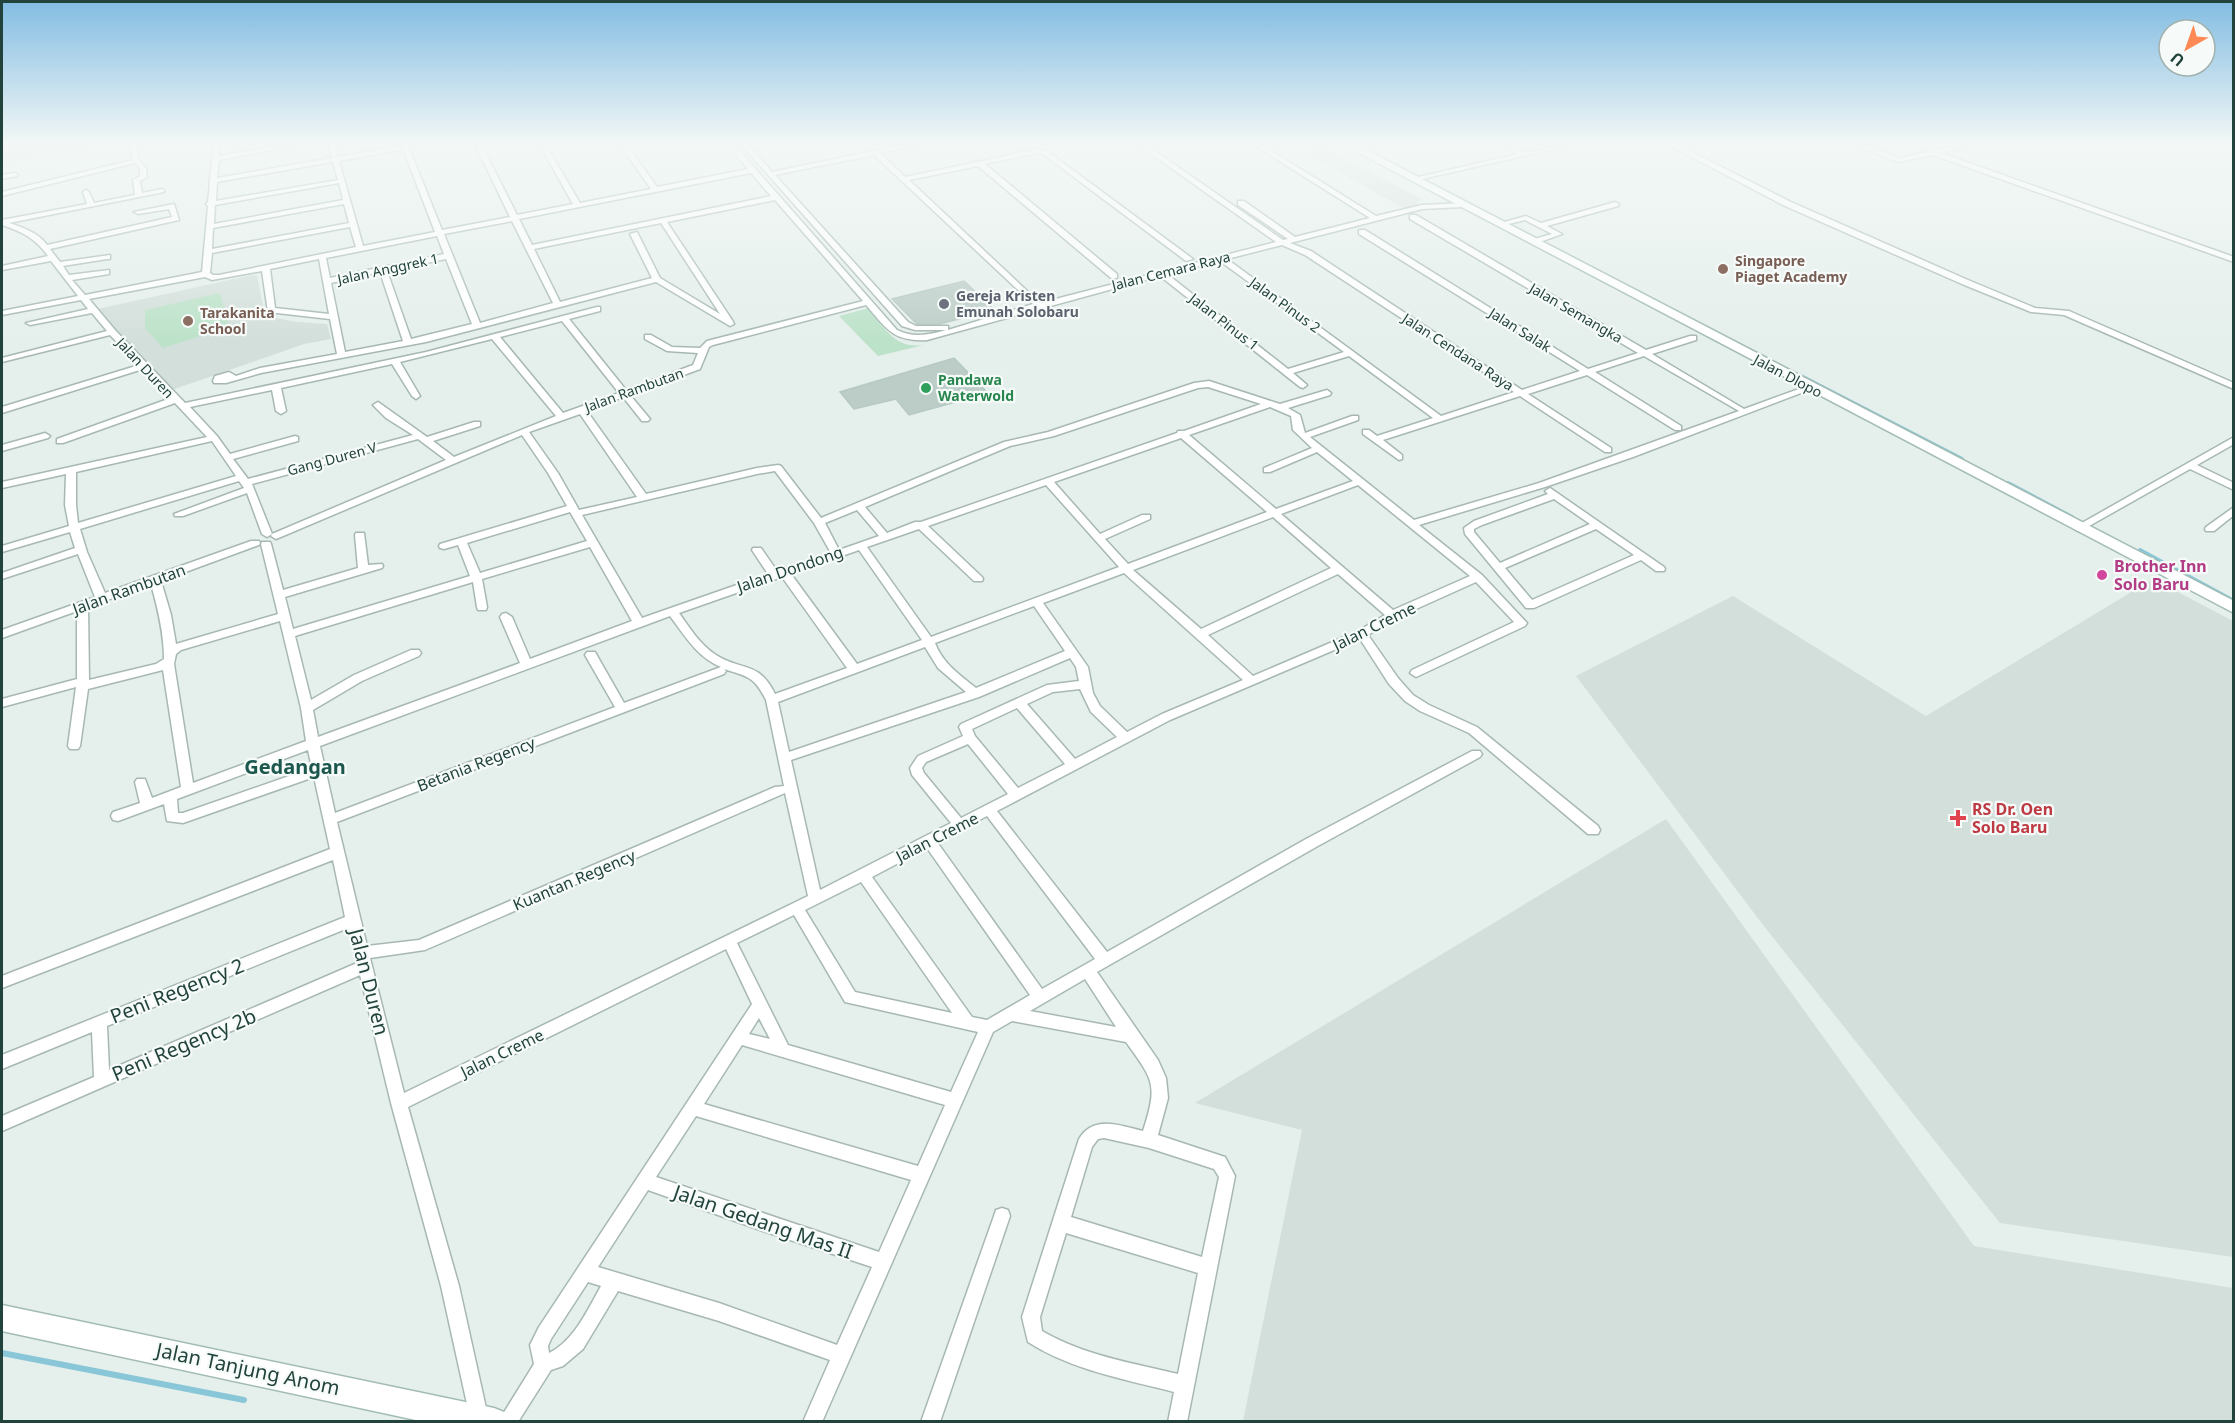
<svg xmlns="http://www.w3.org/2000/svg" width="2235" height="1423" viewBox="0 0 2235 1423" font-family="'Noto Sans',sans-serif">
	<rect width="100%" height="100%" fill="#e5efeb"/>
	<g fill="#d3dfda">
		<path d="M2 142H117L2 164Z"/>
		<path d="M1325 148 1422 199 1416 205 1403 208 1304 152Z"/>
		<path d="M252 275 257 276 265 316 297 322 327 324 331 339 304 344 169 391 93 310Z"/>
		<path d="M2153 579 2233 621V1257L2000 1223 1760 921 1576 676 1733 596 1926 716Z"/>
		<path d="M1666 819 1974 1246 2233 1288V1421H1243L1302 1130 1195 1103Z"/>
	</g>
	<g fill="#bce2c9">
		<path d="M220 293 229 327 163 348 145 328V310Z"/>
		<path d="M869 308C886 329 894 349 924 345L878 356 839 316Z"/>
	</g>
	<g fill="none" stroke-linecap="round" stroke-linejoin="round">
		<path stroke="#89c7d8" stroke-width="3" d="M1352 142 1483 211"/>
		<g stroke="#89c7d8" stroke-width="4">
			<path d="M1799 375 1962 459"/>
			<path d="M2008 483 2072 517"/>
			<path d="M2140 550 2234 601"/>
		</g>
		<path stroke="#89c7d8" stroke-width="6" d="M2 1353 244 1400"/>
	</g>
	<g fill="#bccdc7" stroke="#b6c9c3" stroke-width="1.5">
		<path d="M964 281 995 310 939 324H917L892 299Z"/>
		<path d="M954 358 988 393 909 415 896 399 854 409 840 392Z"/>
	</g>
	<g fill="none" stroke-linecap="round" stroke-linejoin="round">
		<defs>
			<g id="street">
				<path d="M130 142H136L139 160 146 168 147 177 140 181 142 193 162 189 164 190V192L9 223C22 227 39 233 47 245L172 217 169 209 138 214 134 212 174 204 179 220 50 249 60 262 110 255V259H107L63 266 69 275 109 270V274L72 280 85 295 202 272 208 206 206 204 208 202 210 183 209 181 210 179 214 142H220L219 156 299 142H315L219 160 217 178 332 158 328 142H334L338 157 401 146 400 142H406L407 145 437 142 409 148 442 230 510 217 474 142H480L517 215 573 204 538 142H544L580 203 651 189 618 142H625L657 187 748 169 725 142H732L897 330C913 338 929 335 946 330H915L902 326 739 142H746L749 146 765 142H779L752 149 772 172 916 142H930L880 153 905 177 1038 149 1047 151 1193 259 1186 261 1043 154 1038 153 985 164 1117 274V278H1111L978 166 909 180 1040 303 1276 242 1134 142H1142L1283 240 1288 239 1238 205V201H1244L1295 237 1370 218 1249 142H1257L1376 216 1422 205 1465 203V207H1462L1422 209 1290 243 1311 251 1522 390 1580 371 1359 234V230H1365L1588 369 1638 353 1410 219V215H1416L1646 350 1690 336H1696V340L1652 354 1744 409 1807 386 1810 385 1814 388 1633 457 1545 487 1419 525 1482 575 1527 623 1525 626 1416 677 1410 673 1412 670 1514 622 1476 582 1396 618 1368 635 1398 678 1413 695 1429 705 1477 727 1598 826 1600 830 1598 834H1588L1469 733 1420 711 1405 701 1389 684 1360 639 1170 720 997 811 1107 952 1306 839 1472 751H1480L1482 754 1480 757 1316 847 1097 972 1158 1060 1166 1078 1168 1098 1158 1135 1225 1157 1235 1176 1187 1422H1168L1174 1392C1124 1379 1072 1370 1028 1342L1022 1317 1079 1139C1094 1114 1121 1126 1143 1131 1158 1084 1154 1081 1126 1042L1012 1021 993 1032 822 1422H803L830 1360 719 1321 618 1291 583 1349 563 1366 551 1370 518 1422H498L534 1364 530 1345 539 1327 752 1004 726 949 408 1107 459 1286 488 1417 487 1422H471L441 1286 391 1103 360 975 2 1131V1116L94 1077 92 1032 2 1069V1055L345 917 333 860 2 988V976L330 849 314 777 183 823 167 821 164 804 118 821 113 820 111 816 113 812 140 803 135 782 137 779H145L152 798 181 787 163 670 88 689 80 746 78 749H70L68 746 76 687 2 707V699L77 679V611L2 638V630L95 597 78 554 2 579V573L75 548 70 532 2 552V546L69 526 65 505 66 474 2 488V482L207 437 175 403 63 443H57V439L171 398 143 369 2 413V407L139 365 110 335 2 362V358L107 331 92 313 30 325 26 323 88 309 81 300 2 315V311L78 296 51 261 2 270V266L48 256C35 238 23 232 2 225V220L87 204 83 192 86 190 89 192 94 203 135 195 133 180 140 176V168L135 163 2 196V192L132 160ZM403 149 435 232 363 246 339 161ZM874 155 1033 304 948 330V326H916L908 322 775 175ZM333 162 338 180 216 201 217 182ZM751 173 771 196 532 245 519 219ZM339 183 343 200 214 224 215 205ZM775 200 863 301 707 341 700 348 672 347 651 335H645V339L667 351 698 353 693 365 626 390 569 319 600 311V307H597L426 352 185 403 115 330 89 299 205 277 212 280 262 271 268 312 330 319 337 354 260 368 236 376 229 372 215 376 213 381 214 383H226L261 373 426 342 656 282 730 326 734 324 732 320 667 222ZM344 204 349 223 212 249 213 228ZM512 221 553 303 480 323 444 234ZM661 223 720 314 660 278 637 232 630 234 652 278 560 302 534 249ZM350 227 356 247 219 275H213L210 273 212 253ZM437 236 444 254 330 278 326 258ZM1282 245 1305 255 1514 392 1441 416 1227 259ZM319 259 329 314 275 308 270 269ZM446 259 472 324 411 339 387 271ZM1220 261 1344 352 1288 369 1167 274ZM380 272 403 341 345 352 331 283ZM1160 276 1300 387 1303 388 1307 385 1293 373 1349 356 1433 418 1377 436 1369 430H1363V434L1399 460 1402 459V455L1383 440 1520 396 1605 452H1611V448L1528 394 1587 375 1675 430H1681V426L1595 372 1644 356 1739 411 1539 483 1414 520 1310 437 1358 420V416H1352L1305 433 1300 415 1288 408 1330 395 1331 393 1327 390 1280 404 1209 381 1194 383 1048 432 1004 442 821 518 781 466 778 465 757 468 646 494 587 411 623 397 642 421H648L650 419 630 395 700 369 709 347 713 345 866 305C887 329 893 342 927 340ZM562 321 619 393 563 413 500 337ZM492 339 556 416 454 457 433 441 480 426V422H474L427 437 378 402 373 405 386 418 413 435 248 479 233 459 298 441V437L295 436 230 454 217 436 190 407 272 390 276 411 281 414 286 411 281 388 392 364 412 396 416 399 420 396 400 362ZM1208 387 1261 404 1184 431H1178L1177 433 921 522H915L887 533 865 507 1010 446 1054 436 1198 388ZM1270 407 1291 416 1293 430 1312 448 1264 468V472H1270L1317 452 1353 481 1276 509 1189 435ZM580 414 637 497 579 510 558 473 529 432ZM522 435 548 473 567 506 440 544 439 546 440 548 444 549 458 545 470 576 293 629 285 597 382 568 383 566 382 564 368 565 364 533H356L355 535 358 568 283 590 271 544 270 542H262L261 544 278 614 176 644 171 615 161 581 259 545 260 543 259 541H251L105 593 87 552 80 529 239 481 244 488 174 514 175 516H183L247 493 262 534 267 537 272 534 252 484 418 439 446 460 272 534 271 536 276 539ZM1181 438 1267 512 1128 564 1105 539 1150 519V515H1142L1100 534 1054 482ZM212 441 236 476 78 523 76 505V472ZM775 471 814 523 831 553 777 571 761 548H753L752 550 768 574 642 618 582 515 757 474ZM1046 485 1119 567 931 637 867 547 919 529 974 581H982L983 579 982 577 928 526ZM1358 485 1470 576 1393 610 1281 514ZM857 510 879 536 839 550 825 523ZM570 512 587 541 480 573 467 543ZM1273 517 1331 568 1201 629 1133 570ZM590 547 632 621 530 659 512 617 506 613 502 614 500 617 520 663 318 737 313 710 362 681 419 656 421 653 419 650H411L354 675 311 700 295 636 473 582 477 607 478 610H486L487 607 482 579ZM859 550 922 640 857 664 791 574ZM1124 573 1243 680 1162 714 1127 732 1100 706 1093 693 1088 667 1043 603ZM1338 574 1385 615 1358 631 1253 676 1208 635ZM782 577 847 668 775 694C758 660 743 672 716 655 700 645 690 628 679 613ZM151 584C158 609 164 634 164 659L156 664 89 680 88 607ZM1034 606 1065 651 976 688C960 675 943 664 935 643ZM670 616C685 636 697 657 721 667L624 703 595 652H587L585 655 615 707 335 813 320 746ZM280 621 301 708 306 741 193 783 174 664 176 654 181 650ZM925 647 938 668 966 692 789 752 778 702ZM1070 658 1076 667 1079 681 1047 685 961 724 959 727 963 736 918 756 910 768 912 775 951 823 820 890 791 760 979 697ZM724 669C748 677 754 676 766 700L784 786 775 787 419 940 367 946 337 822 724 674 726 671ZM1080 689 1091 712 1117 737 1075 759 1027 704 1053 692ZM1017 708 1065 764 1018 788 975 736 972 729ZM968 744 1008 794 961 818 924 773 922 768 926 762ZM308 750 312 768 183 813H178L177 799ZM785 793 808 896 404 1093 370 958 425 950ZM987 816 1095 959 1042 989 937 842ZM927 848 1030 995 987 1020 972 1017 872 877ZM861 882 952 1013 855 992 805 910ZM794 915 845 1002 978 1032 951 1092 788 1045 737 943ZM348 928 357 963 109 1070 107 1026ZM1085 979 1116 1027 1030 1011ZM759 1018 770 1039 749 1034ZM742 1045 945 1105 918 1166 704 1104ZM696 1116 911 1180 879 1252 656 1177ZM1104 1138 1149 1148 1214 1169 1219 1177 1202 1257 1071 1217 1092 1147 1098 1139ZM648 1190 763 1231 872 1267 837 1345 719 1303 598 1267ZM1066 1233 1198 1273 1178 1374C1132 1363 1083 1355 1042 1331L1040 1317ZM588 1282 601 1286C588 1309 574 1341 549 1353L548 1346 551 1339Z"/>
				<path d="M1497 142C1509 142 1519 153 1529 152 1548 150 1566 142 1586 142L1413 181 1410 179 1518 154Z"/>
				<path d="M1663 142H1672L1791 202 1968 280 2035 308 2069 311 2234 383V389L2064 315 2031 312 1962 284 1785 206Z"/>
				<path d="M1846 142H1856L1898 158 1929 152 1917 142H1925L1936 150 1974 142H1988L1941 153 2234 257V262L1933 155 1898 162Z"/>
				<path d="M15 173 18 175 17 176 2 179V175Z"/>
				<path d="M1615 202 1619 204 1618 206 1547 226 1562 234 1534 244 1530 242 1531 240 1552 234 1525 220 1501 226 1497 224 1526 216 1541 223Z"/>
				<path d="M45 433 50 436 48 438 2 451V445Z"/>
				<path d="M2234 437V444L2197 465 2234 483V490L2190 469 2082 530 2078 531 2073 528Z"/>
				<path d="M1550 488 1664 567 1665 569 1664 571H1656L1641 560 1534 608H1526L1465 534 1464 528 1474 521 1548 494 1545 491ZM1554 499 1590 524 1500 563 1474 532V529L1482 525ZM1596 529 1634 555 1532 600 1505 568Z"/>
				<path d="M2234 507V515L2214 531H2206L2205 529 2206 527Z"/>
				<path d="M1002 1208 1008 1210 1010 1216 940 1422H921L994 1216 996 1210Z"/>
			</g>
			<g id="secondary">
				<path d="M1338 142H1351L2234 601V613Z"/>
				<path d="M2 1305 494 1408 504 1412 508 1422H425L2 1331Z"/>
			</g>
		</defs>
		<use href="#street" stroke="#a7b8b3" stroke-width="3"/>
		<use href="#secondary" stroke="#a2bcb4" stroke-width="3"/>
		<use href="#street" fill="#fff" fill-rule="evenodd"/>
		<use href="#secondary" fill="#fff" fill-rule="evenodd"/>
	</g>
	<linearGradient id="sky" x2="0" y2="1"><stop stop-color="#82bce2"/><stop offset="0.42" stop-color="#f3f8f6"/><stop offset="1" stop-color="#f3f8f6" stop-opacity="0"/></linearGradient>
	<rect width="2235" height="342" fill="url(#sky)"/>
	<g fill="#8d6e63" stroke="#f6fbf9" stroke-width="2">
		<circle cx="1723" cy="269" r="6"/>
		<circle cx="188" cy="321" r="6"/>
	</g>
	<circle fill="#6b7280" stroke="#f6fbf9" stroke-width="2" cx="944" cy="304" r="6"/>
	<circle fill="#2e9e5b" stroke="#f6fbf9" stroke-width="2" cx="926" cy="388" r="6"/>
	<circle fill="#d1479c" stroke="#f6fbf9" stroke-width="2" cx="2102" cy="575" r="6"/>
	<path fill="#e0444e" stroke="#f6fbf9" stroke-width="2" d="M1955 809h6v6h6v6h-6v6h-6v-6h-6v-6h6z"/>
	<g text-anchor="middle" stroke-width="4.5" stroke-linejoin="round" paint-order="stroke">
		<g font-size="14" font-weight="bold" fill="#785e54" stroke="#f6fbf9" text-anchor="start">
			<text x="1735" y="266">Singapore<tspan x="1735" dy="16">Piaget Academy</tspan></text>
			<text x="200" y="318">Tarakanita<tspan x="200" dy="16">School</tspan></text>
		</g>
		<g font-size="14" fill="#22433c" stroke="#f6fbf9">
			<text transform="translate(388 269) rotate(-12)" y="5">Jalan Anggrek 1</text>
			<text transform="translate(1171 271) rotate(-14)" y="5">Jalan Cemara Raya</text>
			<text transform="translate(1285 305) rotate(36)" y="5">Jalan Pinus 2</text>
			<text transform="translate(1576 313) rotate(30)" y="5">Jalan Semangka</text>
			<text transform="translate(1224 322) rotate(38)" y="5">Jalan Pinus 1</text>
			<text transform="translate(1520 330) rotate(32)" y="5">Jalan Salak</text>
			<text transform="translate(1458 352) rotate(33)" y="5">Jalan Cendana Raya</text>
			<text transform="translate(145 368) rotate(47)" y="5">Jalan Duren</text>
			<text transform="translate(1788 376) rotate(28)" y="5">Jalan Dlopo</text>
			<text transform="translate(634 390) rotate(-20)" y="5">Jalan Rambutan</text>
			<text transform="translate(332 459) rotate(-15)" y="5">Gang Duren V</text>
		</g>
		<g font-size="14" font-weight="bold" fill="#5b616d" stroke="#f6fbf9" text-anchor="start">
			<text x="956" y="301">Gereja Kristen<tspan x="956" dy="16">Emunah Solobaru</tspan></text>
		</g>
		<g font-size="14" font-weight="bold" fill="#27864d" stroke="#f6fbf9" text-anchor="start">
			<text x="938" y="385">Pandawa<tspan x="938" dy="16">Waterwold</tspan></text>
		</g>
		<g font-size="16" font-weight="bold" fill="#b23c85" stroke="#f6fbf9" text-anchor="start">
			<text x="2114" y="572">Brother Inn<tspan x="2114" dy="18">Solo Baru</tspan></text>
		</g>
		<g font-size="16" fill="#22433c" stroke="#f6fbf9">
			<text transform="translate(790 569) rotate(-19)" y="6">Jalan Dondong</text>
			<text transform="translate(129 589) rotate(-20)" y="6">Jalan Rambutan</text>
			<text transform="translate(1374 626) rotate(-26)" y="6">Jalan Creme</text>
			<text transform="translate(476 764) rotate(-21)" y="6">Betania Regency</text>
			<text transform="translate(937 837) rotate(-27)" y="6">Jalan Creme</text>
			<text transform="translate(574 880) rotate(-23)" y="6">Kuantan Regency</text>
			<text transform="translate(502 1053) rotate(-26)" y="6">Jalan Creme</text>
		</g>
		<g font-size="16" font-weight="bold" fill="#be3a42" stroke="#f6fbf9" text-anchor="start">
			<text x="1972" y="815">RS Dr. Oen<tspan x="1972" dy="18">Solo Baru</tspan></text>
		</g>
		<g font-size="20" font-weight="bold" fill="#1b574d" stroke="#f6fbf9">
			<text x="295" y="774">Gedangan</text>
		</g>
		<g font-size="20" fill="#22433c" stroke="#f6fbf9">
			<text transform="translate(369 982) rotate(76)" y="7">Jalan Duren</text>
			<text transform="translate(177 991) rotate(-22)" y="7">Peni Regency 2</text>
			<text transform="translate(184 1045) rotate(-23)" y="7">Peni Regency 2b</text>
			<text transform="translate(763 1222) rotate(19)" y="7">Jalan Gedang Mas II</text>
			<text transform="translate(248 1369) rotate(12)" y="7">Jalan Tanjung Anom</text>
		</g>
	</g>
	<rect width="2235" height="1423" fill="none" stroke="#22433c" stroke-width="6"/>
	<g transform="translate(2187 48) rotate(220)"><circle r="28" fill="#f6fbf9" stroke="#a1b1ad" stroke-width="1.5"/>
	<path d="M0-4.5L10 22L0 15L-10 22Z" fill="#fd8955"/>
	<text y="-9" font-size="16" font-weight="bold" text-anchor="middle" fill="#22433c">U</text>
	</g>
</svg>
